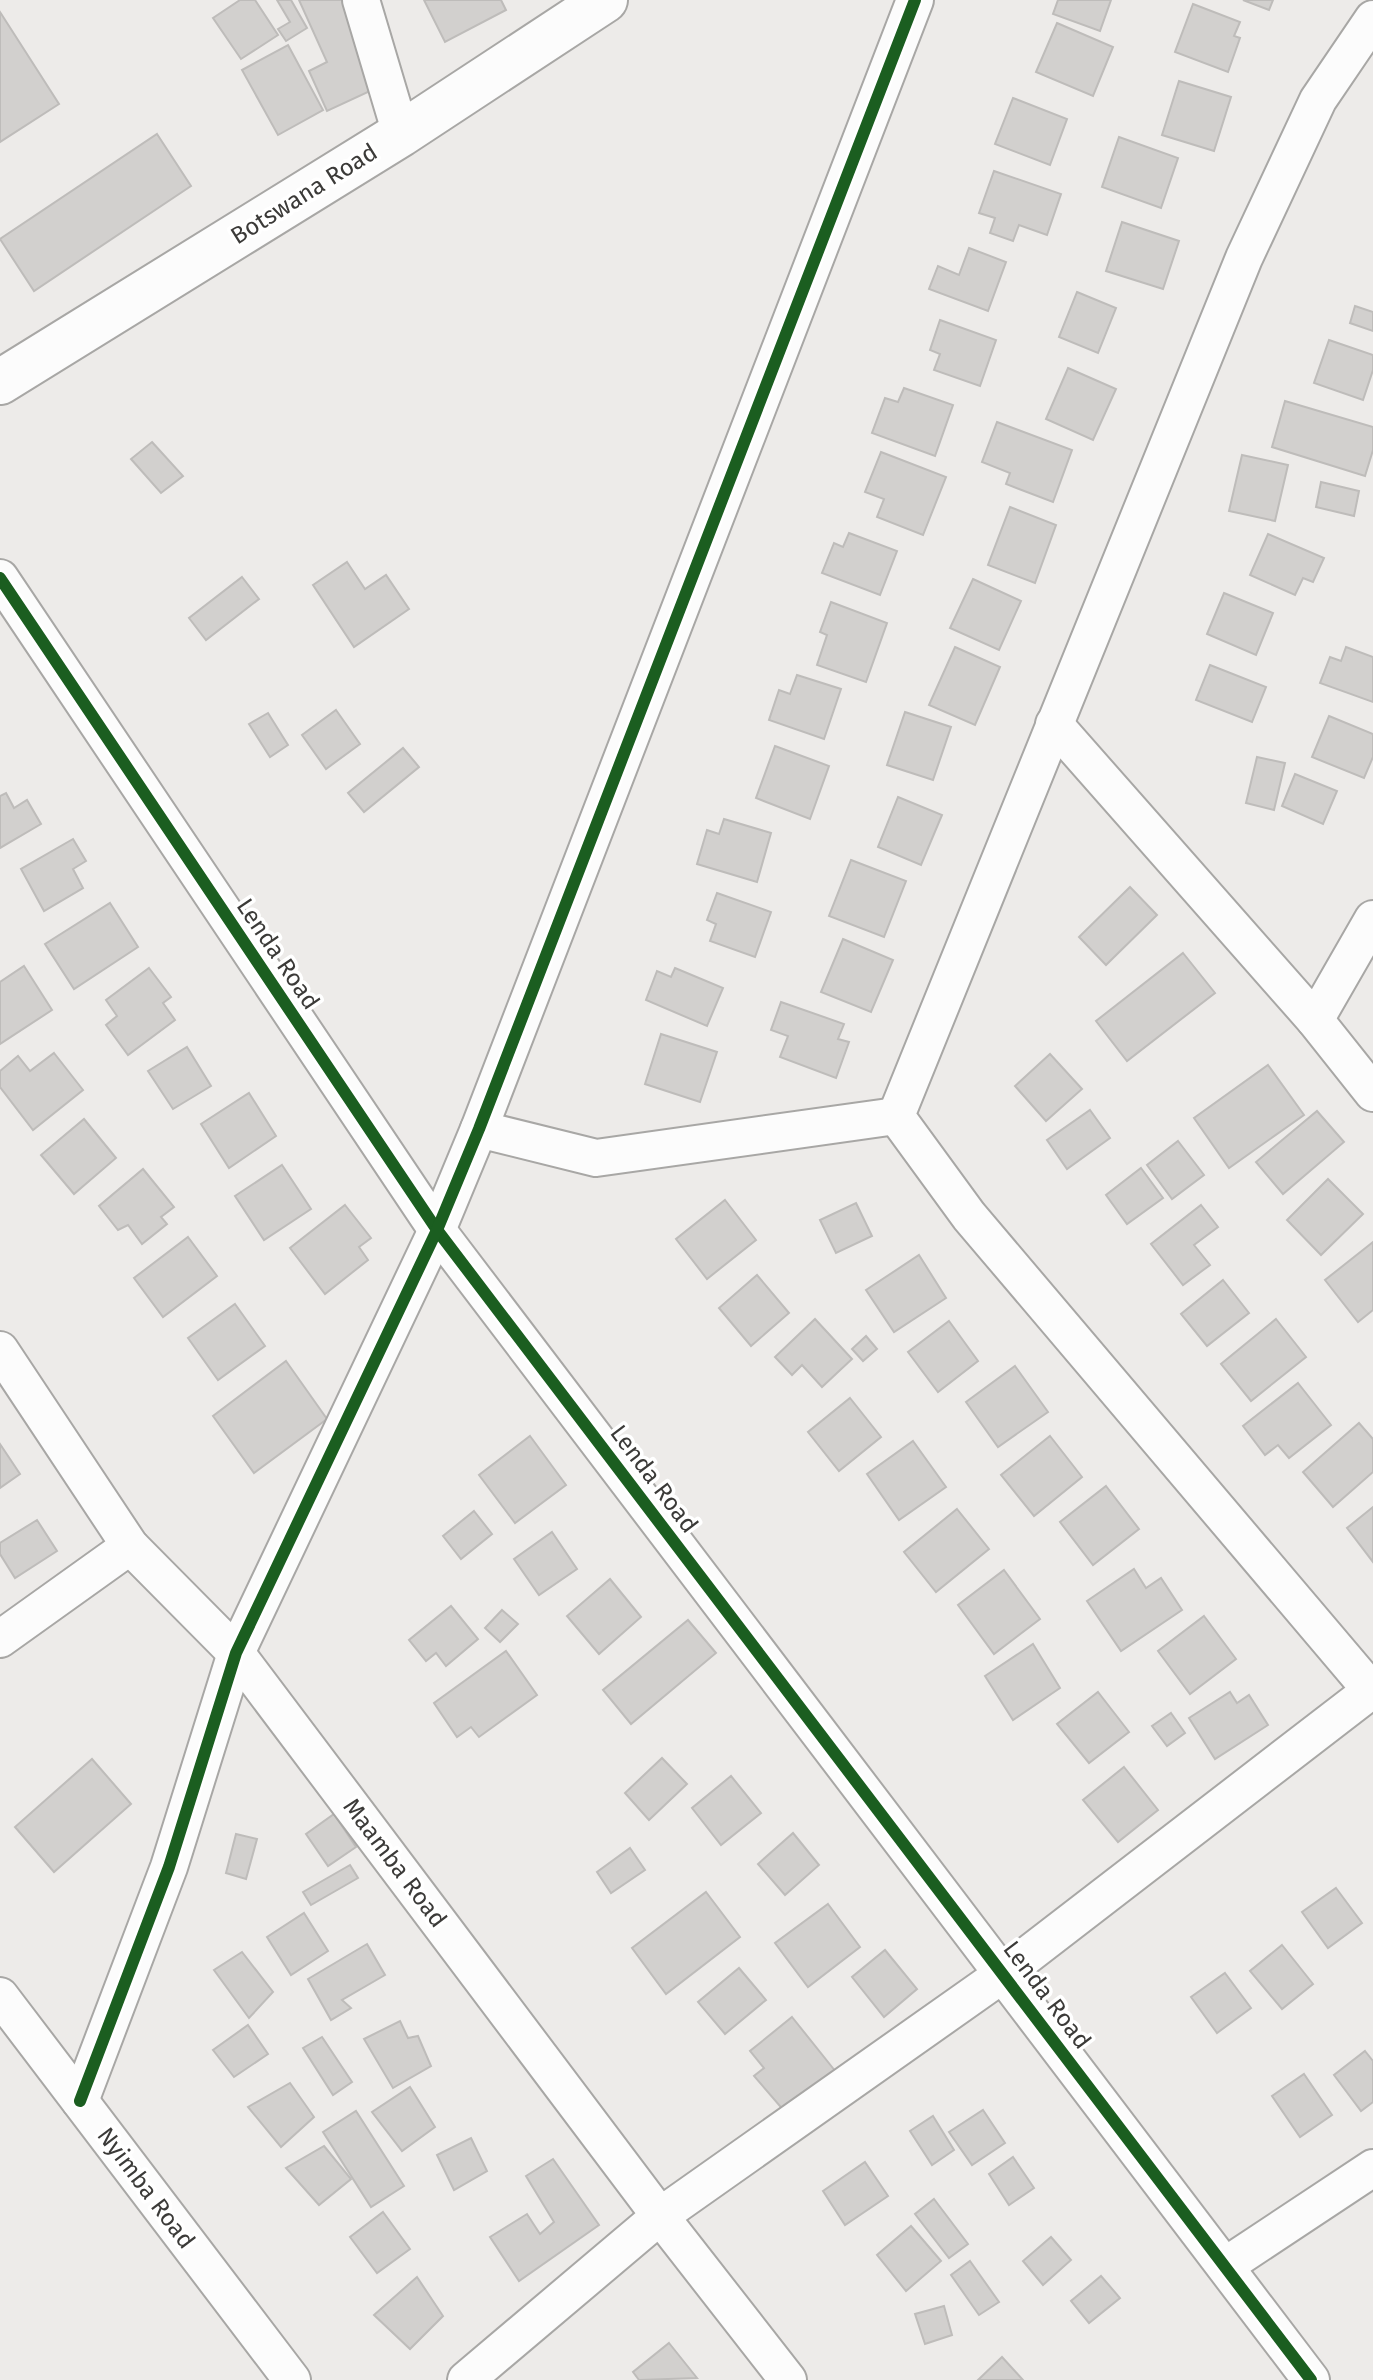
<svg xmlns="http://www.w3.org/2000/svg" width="1373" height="2380" viewBox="0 0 1373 2380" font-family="'Fira Sans',sans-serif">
	<rect width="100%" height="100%" fill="#edebe9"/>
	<g fill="#d2d0ce" stroke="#bebcba" stroke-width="2">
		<path d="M240 0H255L278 35 241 59 213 18Z"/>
		<path d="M277 0H291L307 28 286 41 278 29 290 22Z"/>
		<path d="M299 0H345L383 85 327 111 309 71 327 62Z"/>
		<path d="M424 0H501L506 10 445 42Z"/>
		<path d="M1058 0H1111L1100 31 1053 14Z"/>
		<path d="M1243 0H1273L1269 10Z"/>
		<path d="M1193 4 1240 22 1234 36 1240 38 1228 72 1175 52Z"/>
		<path d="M0 12 59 104 0 142Z"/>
		<path d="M1057 23 1113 47 1093 96 1036 72Z"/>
		<path d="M288 45 323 110 278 135 242 70Z"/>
		<path d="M1179 81 1231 97 1214 151 1162 135Z"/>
		<path d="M1013 98 1067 119 1050 165 995 144Z"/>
		<path d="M157 134 191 186 34 291 0 239Z"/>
		<path d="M1119 137 1178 158 1161 208 1102 187Z"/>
		<path d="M994 171 1061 194 1047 235 1019 225 1013 241 990 233 995 218 979 213Z"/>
		<path d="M1122 222 1179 241 1163 289 1106 271Z"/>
		<path d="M969 248 1006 262 988 311 929 289 938 266 959 275Z"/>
		<path d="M1077 292 1116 308 1098 353 1059 337Z"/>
		<path d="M1355 306 1373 312V331L1350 323Z"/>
		<path d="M940 320 996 340 980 386 934 370 940 354 930 350Z"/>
		<path d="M1329 340 1373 355V370L1363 400 1314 383Z"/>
		<path d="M1068 368 1116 389 1093 440 1046 419Z"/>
		<path d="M904 388 953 405 935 456 872 433 885 398 898 402Z"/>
		<path d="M1285 401 1373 427V450L1365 476 1272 447Z"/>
		<path d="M997 422 1072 450 1053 502 1006 484 1010 473 982 462Z"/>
		<path d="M152 442 183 476 161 493 131 459Z"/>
		<path d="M881 452 946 477 923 535 877 517 884 499 865 492Z"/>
		<path d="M1242 455 1288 465 1275 521 1229 511Z"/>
		<path d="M1321 482 1359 491 1354 516 1316 507Z"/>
		<path d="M1010 507 1056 525 1035 583 988 565Z"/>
		<path d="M849 533 897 551 880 595 822 573 834 543 843 547Z"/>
		<path d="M1268 534 1324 558 1313 582 1303 578 1295 595 1250 575Z"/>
		<path d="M347 562 365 589 386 575 409 609 354 647 313 585Z"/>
		<path d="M242 577 259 599 206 640 189 618Z"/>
		<path d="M973 579 1021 601 999 650 950 628Z"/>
		<path d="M1224 593 1273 613 1256 655 1207 634Z"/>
		<path d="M831 602 887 623 866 682 817 665 827 635 820 632Z"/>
		<path d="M955 647 1000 667 975 725 929 705Z"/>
		<path d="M1346 647 1373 657V702L1320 683 1330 657 1341 661Z"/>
		<path d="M1210 665 1266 687 1252 722 1196 700Z"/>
		<path d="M797 675 841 689 824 739 769 720 779 690 790 694Z"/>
		<path d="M336 710 360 744 326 769 302 735Z"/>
		<path d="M905 712 951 727 933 780 887 765Z"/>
		<path d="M268 713 288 745 270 757 249 724Z"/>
		<path d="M1329 716 1373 734V757L1364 778 1312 757Z"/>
		<path d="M775 746 829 766 810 819 756 798Z"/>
		<path d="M403 748 419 767 364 812 348 793Z"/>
		<path d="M1257 757 1285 763 1274 810 1246 803Z"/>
		<path d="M1295 774 1337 791 1323 824 1282 806Z"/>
		<path d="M6 793 14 808 27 800 41 824 0 848V796Z"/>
		<path d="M898 797 942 815 921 865 878 847Z"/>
		<path d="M724 819 771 833 757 882 697 864 707 830 719 834Z"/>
		<path d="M73 839 86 861 73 869 83 888 44 911 21 869Z"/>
		<path d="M851 860 906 881 884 937 829 916Z"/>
		<path d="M1130 887 1157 915 1106 965 1079 937Z"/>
		<path d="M717 893 771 912 755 957 710 941 716 924 707 920Z"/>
		<path d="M110 903 138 947 74 989 45 944Z"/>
		<path d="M843 939 893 960 871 1012 821 992Z"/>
		<path d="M1183 953 1215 993 1127 1061 1096 1021Z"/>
		<path d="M24 966 52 1010 0 1044V982Z"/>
		<path d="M149 968 171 997 163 1003 175 1020 128 1055 106 1025 117 1016 106 1000Z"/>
		<path d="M675 968 723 988 707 1026 646 1000 657 971 671 977Z"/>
		<path d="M781 1002 844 1024 838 1039 849 1042 836 1078 780 1057 788 1036 771 1030Z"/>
		<path d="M661 1034 717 1052 700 1102 645 1084Z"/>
		<path d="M187 1047 211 1086 173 1109 148 1071Z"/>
		<path d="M54 1053 83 1090 33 1130 0 1087V1071L18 1056 30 1071Z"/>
		<path d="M1050 1054 1082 1089 1046 1121 1015 1086Z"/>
		<path d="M1268 1065 1304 1115 1229 1168 1194 1118Z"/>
		<path d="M249 1093 276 1136 229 1168 201 1124Z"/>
		<path d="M1090 1110 1110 1138 1067 1169 1047 1140Z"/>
		<path d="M1317 1111 1344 1142 1283 1194 1256 1162Z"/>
		<path d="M84 1119 116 1158 74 1194 41 1155Z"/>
		<path d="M1178 1141 1204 1175 1172 1199 1147 1165Z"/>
		<path d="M282 1165 311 1209 264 1240 235 1196Z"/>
		<path d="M1141 1168 1163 1198 1127 1224 1106 1195Z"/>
		<path d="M143 1169 174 1207 161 1217 167 1224 142 1244 128 1225 118 1230 99 1206Z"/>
		<path d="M1328 1179 1363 1214 1321 1255 1287 1220Z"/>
		<path d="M725 1200 756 1240 707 1279 676 1239Z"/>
		<path d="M856 1203 872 1236 836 1253 820 1220Z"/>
		<path d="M345 1205 371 1238 359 1247 368 1260 325 1294 290 1248Z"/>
		<path d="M1201 1205 1218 1227 1194 1245 1210 1265 1183 1285 1151 1244Z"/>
		<path d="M188 1237 217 1276 163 1317 134 1278Z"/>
		<path d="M1373 1242V1310L1358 1322 1325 1280Z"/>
		<path d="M919 1255 946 1298 894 1332 866 1290Z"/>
		<path d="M757 1275 789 1313 751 1346 719 1308Z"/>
		<path d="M1223 1280 1249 1313 1207 1346 1181 1314Z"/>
		<path d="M235 1304 265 1346 218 1380 188 1338Z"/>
		<path d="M815 1319 852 1359 822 1387 802 1365 792 1375 775 1357Z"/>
		<path d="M1276 1319 1306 1357 1251 1401 1221 1364Z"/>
		<path d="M949 1321 978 1361 938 1392 908 1352Z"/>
		<path d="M866 1336 877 1349 863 1361 852 1349Z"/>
		<path d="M286 1361 327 1419 254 1473 213 1416Z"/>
		<path d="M1015 1366 1048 1412 998 1447 966 1402Z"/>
		<path d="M1298 1383 1331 1425 1289 1458 1278 1445 1265 1455 1243 1426Z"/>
		<path d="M850 1398 881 1437 839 1471 808 1432Z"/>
		<path d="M1359 1423 1373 1439V1472L1333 1507 1303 1472Z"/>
		<path d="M530 1436 566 1485 515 1523 479 1475Z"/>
		<path d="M1050 1436 1082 1477 1034 1516 1001 1475Z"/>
		<path d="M913 1441 946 1487 899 1520 867 1474Z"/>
		<path d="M0 1444 20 1474 0 1488Z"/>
		<path d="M1106 1486 1139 1529 1093 1565 1060 1522Z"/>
		<path d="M1373 1507V1562L1347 1528Z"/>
		<path d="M957 1509 989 1549 936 1592 904 1552Z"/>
		<path d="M474 1511 492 1534 461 1559 443 1536Z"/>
		<path d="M37 1520 57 1551 15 1578 0 1554V1543Z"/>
		<path d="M552 1532 577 1569 539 1595 514 1559Z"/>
		<path d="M1134 1569 1146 1588 1161 1578 1182 1610 1121 1651 1087 1601Z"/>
		<path d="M1004 1570 1040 1619 994 1654 958 1605Z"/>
		<path d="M610 1579 641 1617 599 1654 567 1616Z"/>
		<path d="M451 1606 478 1639 446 1666 436 1653 426 1661 409 1640Z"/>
		<path d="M502 1610 518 1624 500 1642 485 1628Z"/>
		<path d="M1204 1616 1236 1659 1190 1694 1158 1651Z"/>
		<path d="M688 1620 716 1653 631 1724 603 1690Z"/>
		<path d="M1033 1644 1060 1688 1013 1720 985 1676Z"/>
		<path d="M506 1651 537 1695 479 1737 471 1727 457 1737 434 1703Z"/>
		<path d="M1098 1692 1129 1732 1089 1763 1057 1724Z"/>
		<path d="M1230 1692 1237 1703 1249 1695 1268 1725 1215 1759 1189 1718Z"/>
		<path d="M1171 1713 1185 1733 1167 1746 1152 1726Z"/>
		<path d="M662 1758 687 1784 649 1820 625 1793Z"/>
		<path d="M92 1759 131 1804 54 1872 15 1827Z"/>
		<path d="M1124 1767 1158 1810 1118 1842 1083 1800Z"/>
		<path d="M731 1776 761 1813 721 1845 692 1808Z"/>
		<path d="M334 1814 356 1847 328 1866 306 1834Z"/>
		<path d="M793 1833 819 1865 785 1895 758 1864Z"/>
		<path d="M236 1834 257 1839 246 1879 226 1873Z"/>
		<path d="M630 1848 645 1870 611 1893 597 1872Z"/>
		<path d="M350 1865 358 1878 311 1905 303 1892Z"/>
		<path d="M1336 1888 1362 1923 1328 1948 1302 1912Z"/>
		<path d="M706 1892 740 1937 666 1994 632 1948Z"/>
		<path d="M828 1904 860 1947 808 1987 775 1943Z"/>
		<path d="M304 1913 328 1951 291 1975 267 1937Z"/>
		<path d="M367 1944 385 1975 342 2000 351 2008 331 2020 308 1979Z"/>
		<path d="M1282 1945 1313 1984 1282 2009 1250 1971Z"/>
		<path d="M885 1950 917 1989 884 2017 852 1977Z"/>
		<path d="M242 1952 273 1992 249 2018 214 1970Z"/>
		<path d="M739 1968 766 2000 725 2034 698 2002Z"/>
		<path d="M1225 1973 1251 2008 1217 2033 1191 1997Z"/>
		<path d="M792 2017 836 2072 786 2113 754 2076 764 2068 750 2051Z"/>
		<path d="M400 2021 408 2038 418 2036 431 2066 393 2088 364 2039Z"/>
		<path d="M248 2025 268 2054 234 2077 213 2050Z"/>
		<path d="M322 2037 352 2082 333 2095 303 2048Z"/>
		<path d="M1365 2051 1373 2061V2102L1361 2111 1334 2075Z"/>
		<path d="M1304 2074 1332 2115 1300 2137 1272 2096Z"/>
		<path d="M290 2083 314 2117 281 2147 248 2107Z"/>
		<path d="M410 2087 435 2127 402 2151 372 2112Z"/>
		<path d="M983 2110 1005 2143 972 2165 949 2132Z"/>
		<path d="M356 2111 404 2186 371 2207 323 2132Z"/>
		<path d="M933 2116 954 2150 932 2165 910 2131Z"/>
		<path d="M471 2138 487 2171 454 2190 437 2155Z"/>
		<path d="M324 2146 351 2179 319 2205 286 2168Z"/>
		<path d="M1013 2157 1034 2188 1009 2205 989 2174Z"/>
		<path d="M553 2159 599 2225 519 2281 490 2237 527 2214 540 2234 554 2222 526 2176Z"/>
		<path d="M865 2162 888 2196 845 2225 823 2191Z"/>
		<path d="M934 2199 968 2244 949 2258 915 2214Z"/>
		<path d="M383 2212 410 2249 377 2273 350 2237Z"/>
		<path d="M911 2226 941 2261 906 2291 877 2255Z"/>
		<path d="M1051 2237 1071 2260 1043 2285 1023 2261Z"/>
		<path d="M970 2261 999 2302 979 2315 951 2275Z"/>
		<path d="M1101 2276 1120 2298 1089 2323 1071 2301Z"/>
		<path d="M417 2277 443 2316 410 2349 374 2315Z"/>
		<path d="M944 2306 952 2335 925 2344 915 2314Z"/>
		<path d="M669 2343 697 2378 639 2380 633 2372Z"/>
		<path d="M1002 2357 1023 2380H978Z"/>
	</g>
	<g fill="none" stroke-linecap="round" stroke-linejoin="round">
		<defs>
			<g id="street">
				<path d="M361 0 401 134"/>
				<path d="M0 578 437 1230 1311 2380"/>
				<path d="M1054 724 1315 1020 1373 1093"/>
				<path d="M1315 1020 1373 919"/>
				<path d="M479 1129 596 1158 896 1116"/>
				<path d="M0 1350 130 1546 236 1653 660 2216 788 2380"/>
				<path d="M0 1639 130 1546"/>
				<path d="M1371 1690 969 1216 896 1116 1244 258 1318 100 1373 19"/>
				<path d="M0 1996 292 2380"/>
				<path d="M80 2101 169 1867 236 1653 437 1230 479 1129 915 0"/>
				<path d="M1225 2266 1373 2168"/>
				<path d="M466 2380 660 2216 1003 1974 1373 1689"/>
			</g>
			<path id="secondary" d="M0 382 401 134 605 0"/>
		</defs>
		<use href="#street" stroke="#a8a7a5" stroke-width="40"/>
		<use href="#secondary" stroke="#a8a7a5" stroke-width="48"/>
		<use href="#street" stroke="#fcfcfc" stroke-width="36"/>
		<use href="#secondary" stroke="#fcfcfc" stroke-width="44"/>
		<defs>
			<g id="cycleway">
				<path d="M0 578 437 1230 1311 2380"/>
				<path d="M80 2101 169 1867 236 1653 437 1230 479 1129 915 0"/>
			</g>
		</defs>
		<use href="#cycleway" stroke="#fff" stroke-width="17"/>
		<use href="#cycleway" stroke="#1b5e20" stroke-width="12"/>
	</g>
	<g text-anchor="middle" stroke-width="7" stroke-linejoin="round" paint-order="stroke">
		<g font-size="24" fill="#3b3a38" stroke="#fff">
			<text transform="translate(304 194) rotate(-32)" y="8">Botswana Road</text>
			<text transform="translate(278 954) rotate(56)" y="8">Lenda Road</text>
			<text transform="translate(654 1479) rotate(53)" y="8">Lenda Road</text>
			<text transform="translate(395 1863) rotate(53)" y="8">Maamba Road</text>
			<text transform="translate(1047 1995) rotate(53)" y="8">Lenda Road</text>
			<text transform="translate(146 2188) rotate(53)" y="8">Nyimba Road</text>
		</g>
	</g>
</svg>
